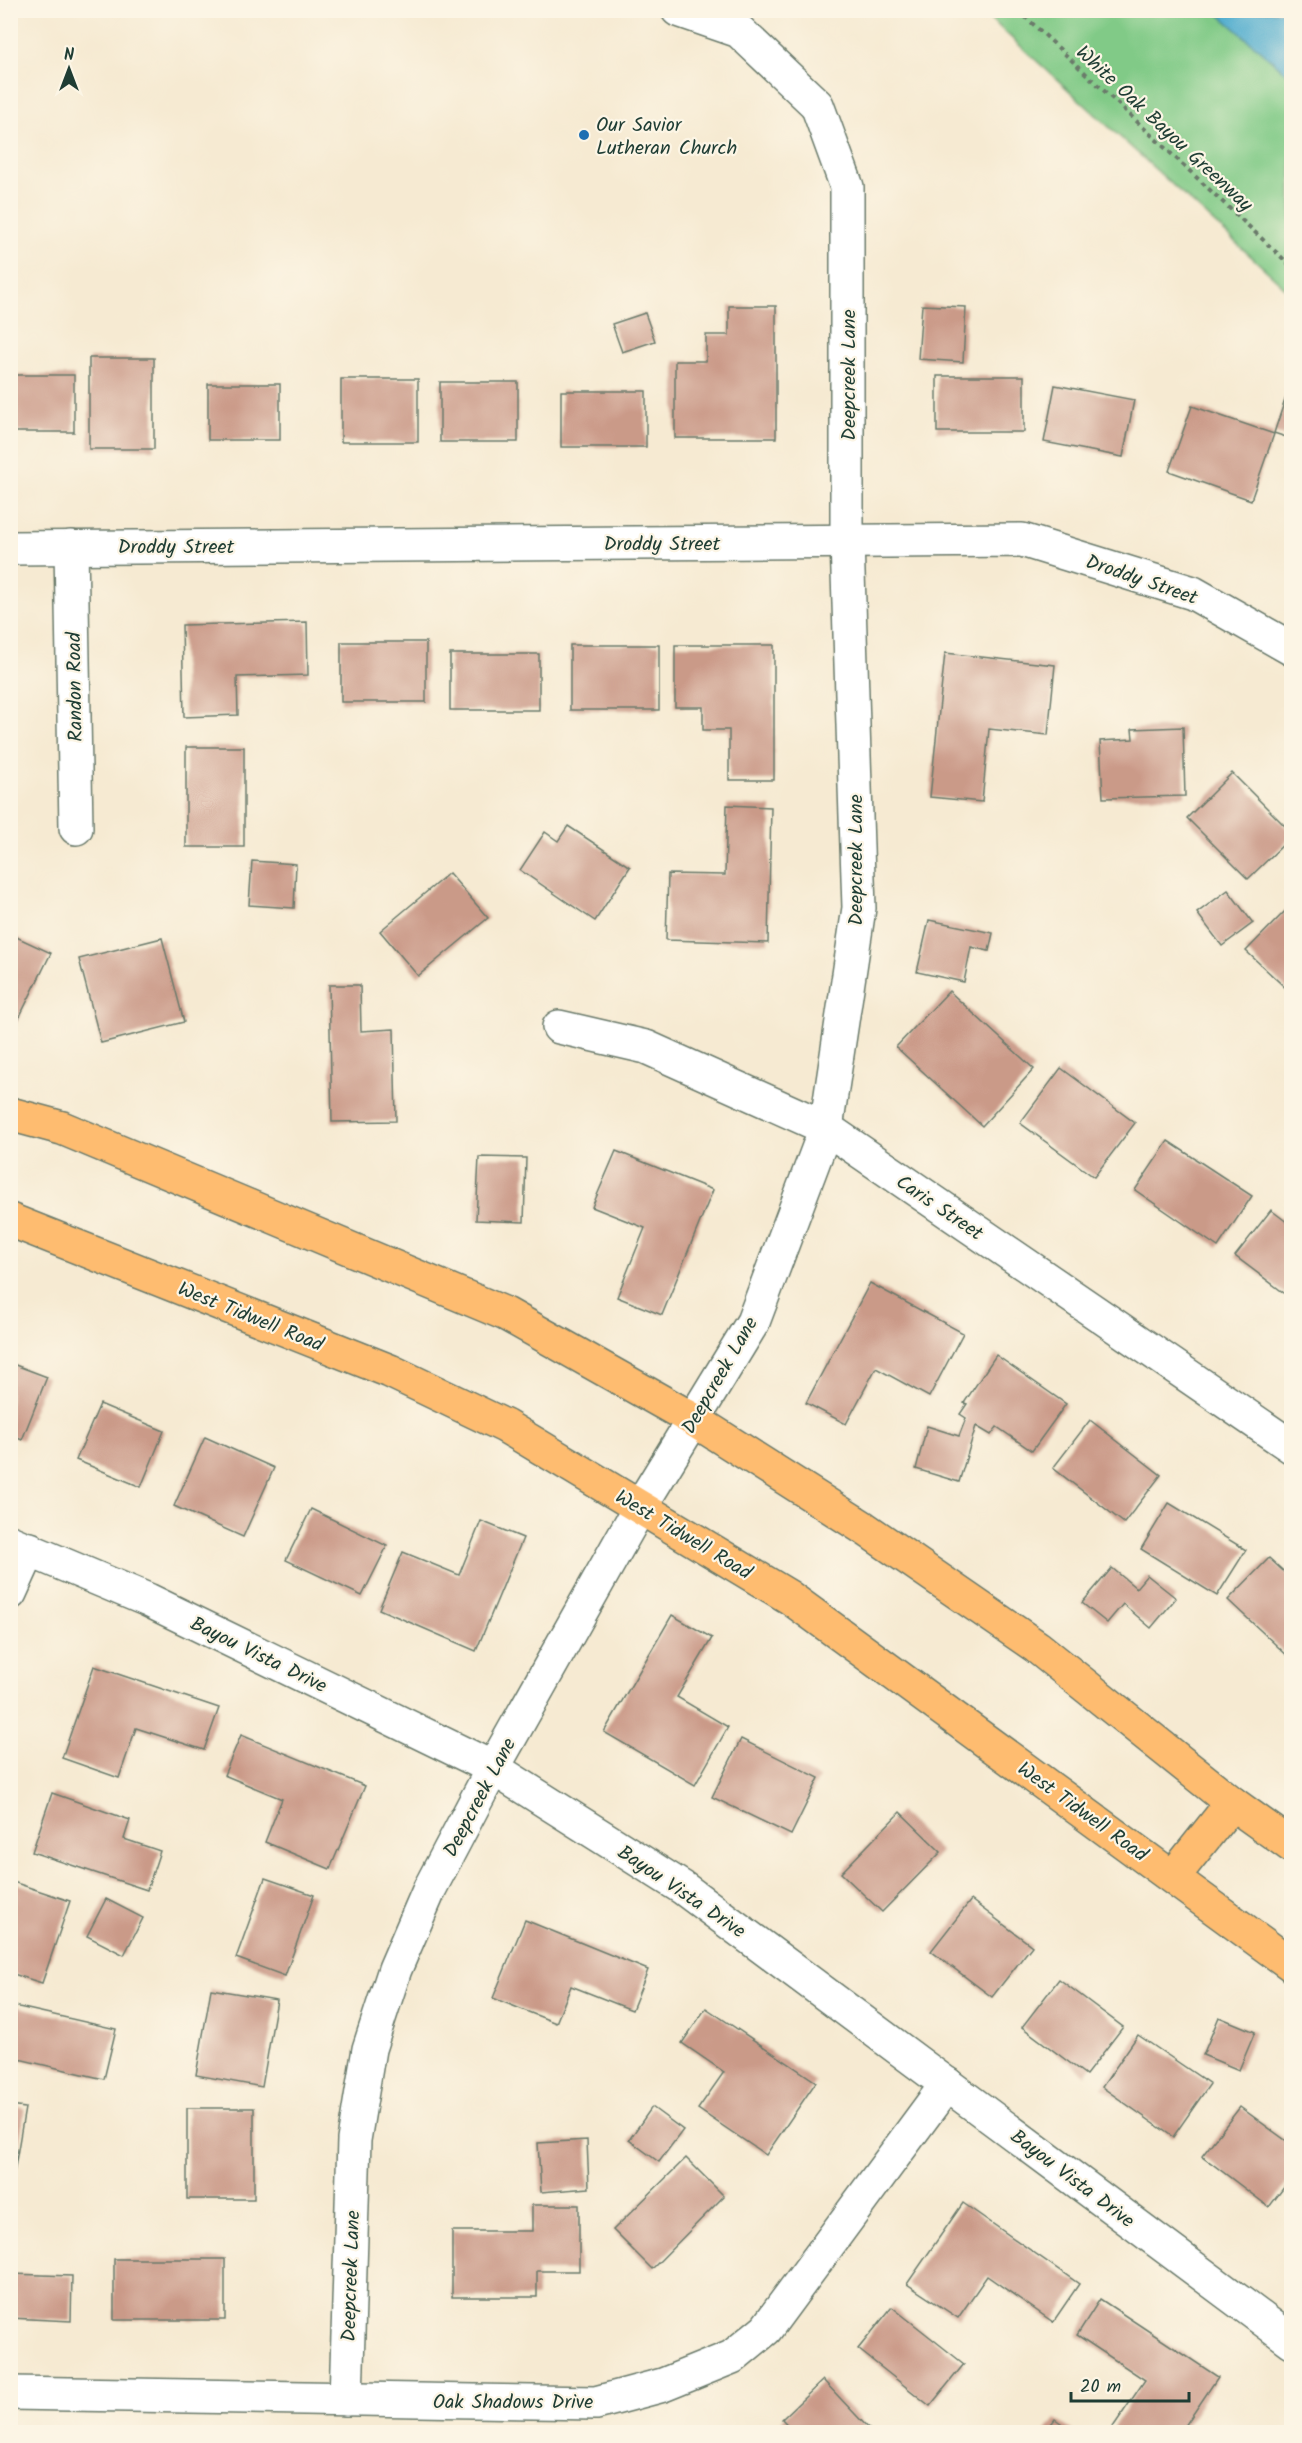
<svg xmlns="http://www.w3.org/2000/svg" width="1302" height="2443" viewBox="0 0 1302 2443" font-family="Kalam,sans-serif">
	<rect width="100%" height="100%" fill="#fcf5e5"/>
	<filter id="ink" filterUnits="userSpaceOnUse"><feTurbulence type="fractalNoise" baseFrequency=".0167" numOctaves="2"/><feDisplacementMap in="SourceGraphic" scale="12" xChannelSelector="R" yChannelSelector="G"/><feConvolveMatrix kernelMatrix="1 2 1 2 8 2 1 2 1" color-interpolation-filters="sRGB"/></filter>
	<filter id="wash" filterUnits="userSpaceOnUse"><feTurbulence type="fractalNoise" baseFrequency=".008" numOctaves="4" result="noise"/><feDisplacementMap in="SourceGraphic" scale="24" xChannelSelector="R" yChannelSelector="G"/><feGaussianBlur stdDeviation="1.35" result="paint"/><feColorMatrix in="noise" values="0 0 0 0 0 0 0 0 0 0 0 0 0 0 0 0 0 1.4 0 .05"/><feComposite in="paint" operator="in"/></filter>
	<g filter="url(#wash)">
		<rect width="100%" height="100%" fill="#f6ead2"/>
		<path fill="#81ca87" stroke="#50845e" stroke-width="1.5" d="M982 11H1291V294L1279 282Z"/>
		<path fill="#51adcf" stroke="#387582" stroke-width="1.5" d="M1215 11H1291V77Z"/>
		<g id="blocks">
			<g fill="#ca9a88">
				<path d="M922 305 966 307 963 362 918 359Z"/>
				<path d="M729 306H776V438H675V361H706V335H729Z"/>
				<path d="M645 313 655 341 622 352 612 324Z"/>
				<rect x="89" y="358" width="65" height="91"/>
				<rect x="10" y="375" width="64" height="57"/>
				<rect x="937" y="376" width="87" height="56"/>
				<rect x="341" y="379" width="77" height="63"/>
				<rect x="440" y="382" width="78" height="60"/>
				<rect x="208" y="384" width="72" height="56"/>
				<path d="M1055 385 1134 400 1123 457 1044 442Z"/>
				<path d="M1289 388 1292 389V439L1274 433Z"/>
				<rect x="561" y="391" width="85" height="56"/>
				<path d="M1192 406 1274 434 1251 500 1169 471Z"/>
				<path d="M307 622 308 675 237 677 238 715 184 717 182 625Z"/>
				<rect x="341" y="642" width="85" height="60"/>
				<rect x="570" y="645" width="89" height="65"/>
				<path d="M675 645H774V780H729V730H703V707H675Z"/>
				<path d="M945 653 1055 665 1048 735 989 729 982 802 930 797Z"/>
				<rect x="450" y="654" width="89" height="56"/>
				<path d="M1183 727 1185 796 1103 798 1100 741 1133 739 1132 729Z"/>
				<rect x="186" y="747" width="58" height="100"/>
				<path d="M1232 773 1292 833V836L1248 879 1187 818Z"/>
				<path d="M727 805 771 807 768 943 666 940 668 874 725 875Z"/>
				<path d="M568 826 630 867 595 921 520 870 545 832 558 841Z"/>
				<path d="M252 861 296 864 294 908 249 905Z"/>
				<path d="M449 873 488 918 418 976 380 931Z"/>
				<path d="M1228 890 1253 923 1222 946 1197 913Z"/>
				<path d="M1292 904V994L1246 951Z"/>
				<path d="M929 920 993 933 989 951 971 947 964 982 917 972Z"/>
				<path d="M10 934 51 953 14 1028 10 1026Z"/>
				<path d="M162 938 184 1022 101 1043 79 959Z"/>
				<path d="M329 985H360L361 1031 394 1029 396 1121 332 1122Z"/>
				<path d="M949 991 1034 1069 982 1126 896 1047Z"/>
				<path d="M1061 1068 1135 1123 1094 1177 1020 1123Z"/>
				<path d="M1168 1141 1252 1196 1218 1247 1135 1190Z"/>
				<path d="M616 1151 713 1190 662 1315 617 1297 645 1228 592 1207Z"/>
				<path d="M479 1157 526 1158 524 1222 476 1220Z"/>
				<path d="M1271 1210 1292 1226V1299L1235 1256Z"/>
				<path d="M870 1283 963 1333 929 1397 876 1368 846 1424 806 1403Z"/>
				<path d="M996 1355 1066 1404 1032 1451 997 1427 991 1435 976 1426 959 1482 916 1469 927 1426 959 1436 966 1418 960 1414 967 1404 964 1403Z"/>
				<path d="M10 1363 47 1377 22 1440 10 1435Z"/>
				<path d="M100 1404 164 1431 141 1487 76 1460Z"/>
				<path d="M1090 1420 1161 1475 1124 1523 1053 1468Z"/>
				<path d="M205 1437 274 1468 243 1537 174 1506Z"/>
				<path d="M1169 1503 1246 1550 1217 1596 1141 1549Z"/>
				<path d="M311 1509 387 1546 362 1596 286 1560Z"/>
				<path d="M481 1521 523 1538 476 1651 379 1609 403 1552 459 1575Z"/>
				<path d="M1269 1558 1292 1579V1660L1228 1600Z"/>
				<path d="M1112 1568 1136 1588 1147 1575 1176 1598 1151 1628 1123 1604 1107 1623 1082 1603Z"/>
				<path d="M672 1615 712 1638 677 1697 728 1727 695 1785 604 1732Z"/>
				<path d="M94 1666 219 1708 204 1750 136 1728 119 1778 62 1758Z"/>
				<path d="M241 1735 365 1786 330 1869 265 1842 282 1799 224 1775Z"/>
				<path d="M741 1739 819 1778 791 1835 712 1797Z"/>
				<path d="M52 1793 130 1820 124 1839 160 1851 147 1890 32 1852Z"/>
				<path d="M900 1812 941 1852 882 1912 841 1873Z"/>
				<path d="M265 1878 314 1895 285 1976 236 1958Z"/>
				<path d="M10 1881 70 1901 42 1983 10 1973Z"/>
				<path d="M106 1899 143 1918 124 1955 87 1936Z"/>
				<path d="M971 1900 1032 1946 992 1997 931 1951Z"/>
				<path d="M525 1920 648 1970 632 2010 571 1986 556 2023 493 1998Z"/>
				<path d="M1059 1979 1123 2027 1086 2075 1022 2027Z"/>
				<path d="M211 1989 277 2000 262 2087 196 2075Z"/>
				<path d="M10 2005 116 2029 104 2079 10 2057Z"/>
				<path d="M706 2008 816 2082 766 2155 698 2109 724 2072 682 2043Z"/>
				<path d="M1219 2017 1255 2032 1239 2070 1203 2055Z"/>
				<path d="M1138 2035 1210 2084 1173 2137 1102 2087Z"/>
				<path d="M10 2106 25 2108 12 2185H10Z"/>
				<path d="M652 2107 683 2130 659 2162 629 2140Z"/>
				<path d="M1240 2107 1292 2145V2177L1269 2207 1202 2156Z"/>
				<rect x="187" y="2108" width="67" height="91"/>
				<path d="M587 2140 589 2188 541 2192 538 2143Z"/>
				<path d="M686 2158 724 2196 652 2269 613 2230Z"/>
				<path d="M963 2203 1079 2284 1053 2322 987 2276 958 2318 907 2284Z"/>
				<path d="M532 2205H579V2271H537V2297H452V2231H532Z"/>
				<rect x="114" y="2259" width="111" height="61"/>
				<path d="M10 2274 72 2276 71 2321 10 2318Z"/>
				<path d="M1100 2299 1218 2377 1181 2432H1115L1111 2430 1145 2380 1077 2335Z"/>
				<path d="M892 2307 964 2364 930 2406 858 2349Z"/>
				<path d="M823 2380 872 2432H794L782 2419Z"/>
				<path d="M1055 2419 1074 2432H1045Z"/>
			</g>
		</g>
	</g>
	<g filter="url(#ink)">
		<use href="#blocks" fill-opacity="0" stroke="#6a7a6b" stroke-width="1.5"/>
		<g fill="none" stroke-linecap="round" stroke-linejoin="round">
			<defs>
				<g id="minor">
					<path d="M71 547 76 828"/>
					<path d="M10 548 1022 540 1193 593 1292 649"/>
					<path d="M559 1027 646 1047 826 1128 1292 1447"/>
					<path d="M10 1542 148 1600 493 1768 683 1888 1292 2341"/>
					<path d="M10 1593 30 1549"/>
					<path d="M10 2393 596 2403 663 2385 732 2357 766 2329 947 2084"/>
					<path d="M346 2399 354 2140 369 2049 395 1969 430 1888 493 1768 640 1507 753 1322 826 1128 859 908 847 542V187L817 105 739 31 678 10"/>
				</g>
				<g id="major">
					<path d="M10 1114 62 1128 506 1314 694 1420 864 1528 1037 1647 1232 1803 1292 1846"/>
					<path d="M10 1220 390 1371 505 1426 789 1597 1292 1965"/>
					<path d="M1173 1877 1232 1803"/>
				</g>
			</defs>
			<use href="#minor" stroke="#6a7a6b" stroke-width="36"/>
			<use href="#major" stroke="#6a7a6b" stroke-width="36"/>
			<path stroke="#6a7a6b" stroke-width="4" stroke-dasharray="4.5 4.5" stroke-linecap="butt" d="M1018 10 1292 267"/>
			<use href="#minor" stroke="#fff" stroke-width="33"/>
			<use href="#major" stroke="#febc70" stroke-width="33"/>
		</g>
	</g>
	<circle fill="#1f6fb2" stroke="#fcf5e5" stroke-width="2" cx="584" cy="135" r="6"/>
	<g text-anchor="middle" stroke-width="4.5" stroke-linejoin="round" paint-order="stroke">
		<g font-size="20" fill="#1f3d34" stroke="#fcf5e5" text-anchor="start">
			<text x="596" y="131">Our Savior<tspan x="596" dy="23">Lutheran Church</tspan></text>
		</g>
		<g font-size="20" fill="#1f3d34" stroke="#fcf5e5">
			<text transform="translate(1165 128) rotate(43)" y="7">White Oak Bayou Greenway</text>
			<text transform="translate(848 375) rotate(-90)" y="7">Deepcreek Lane</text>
			<text x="662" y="550">Droddy Street</text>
			<text x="176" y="553">Droddy Street</text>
			<text transform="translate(1142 579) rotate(19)" y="7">Droddy Street</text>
			<text transform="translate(74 687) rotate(-91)" y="7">Randon Road</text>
			<text transform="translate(855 860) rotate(-90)" y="7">Deepcreek Lane</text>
			<text transform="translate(940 1207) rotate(34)" y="7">Caris Street</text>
			<text transform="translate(251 1316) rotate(22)" y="7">West Tidwell Road</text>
			<text transform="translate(719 1375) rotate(-60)" y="7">Deepcreek Lane</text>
			<text transform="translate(684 1534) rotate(31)" y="7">West Tidwell Road</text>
			<text transform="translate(259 1654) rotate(26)" y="7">Bayou Vista Drive</text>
			<text transform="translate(479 1797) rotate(-62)" y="7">Deepcreek Lane</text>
			<text transform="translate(1083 1811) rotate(36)" y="7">West Tidwell Road</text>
			<text transform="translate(682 1891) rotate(34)" y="7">Bayou Vista Drive</text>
			<text transform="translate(1073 2178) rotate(37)" y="7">Bayou Vista Drive</text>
			<text transform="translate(350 2276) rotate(-88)" y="7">Deepcreek Lane</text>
			<text x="513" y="2408">Oak Shadows Drive</text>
		</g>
	</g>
	<rect width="1302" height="2443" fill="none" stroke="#fcf5e5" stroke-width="36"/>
	<g transform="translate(69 69)" stroke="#fcf5e5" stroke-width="4.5" paint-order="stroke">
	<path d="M0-4.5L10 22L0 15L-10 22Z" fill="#1f3d34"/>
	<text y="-9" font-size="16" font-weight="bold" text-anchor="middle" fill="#1f3d34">N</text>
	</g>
	<path d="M1071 2392v9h118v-9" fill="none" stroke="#1f3d34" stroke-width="3"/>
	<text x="1080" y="2392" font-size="18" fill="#1f3d34" stroke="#fcf5e5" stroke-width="4.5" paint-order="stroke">20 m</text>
</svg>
